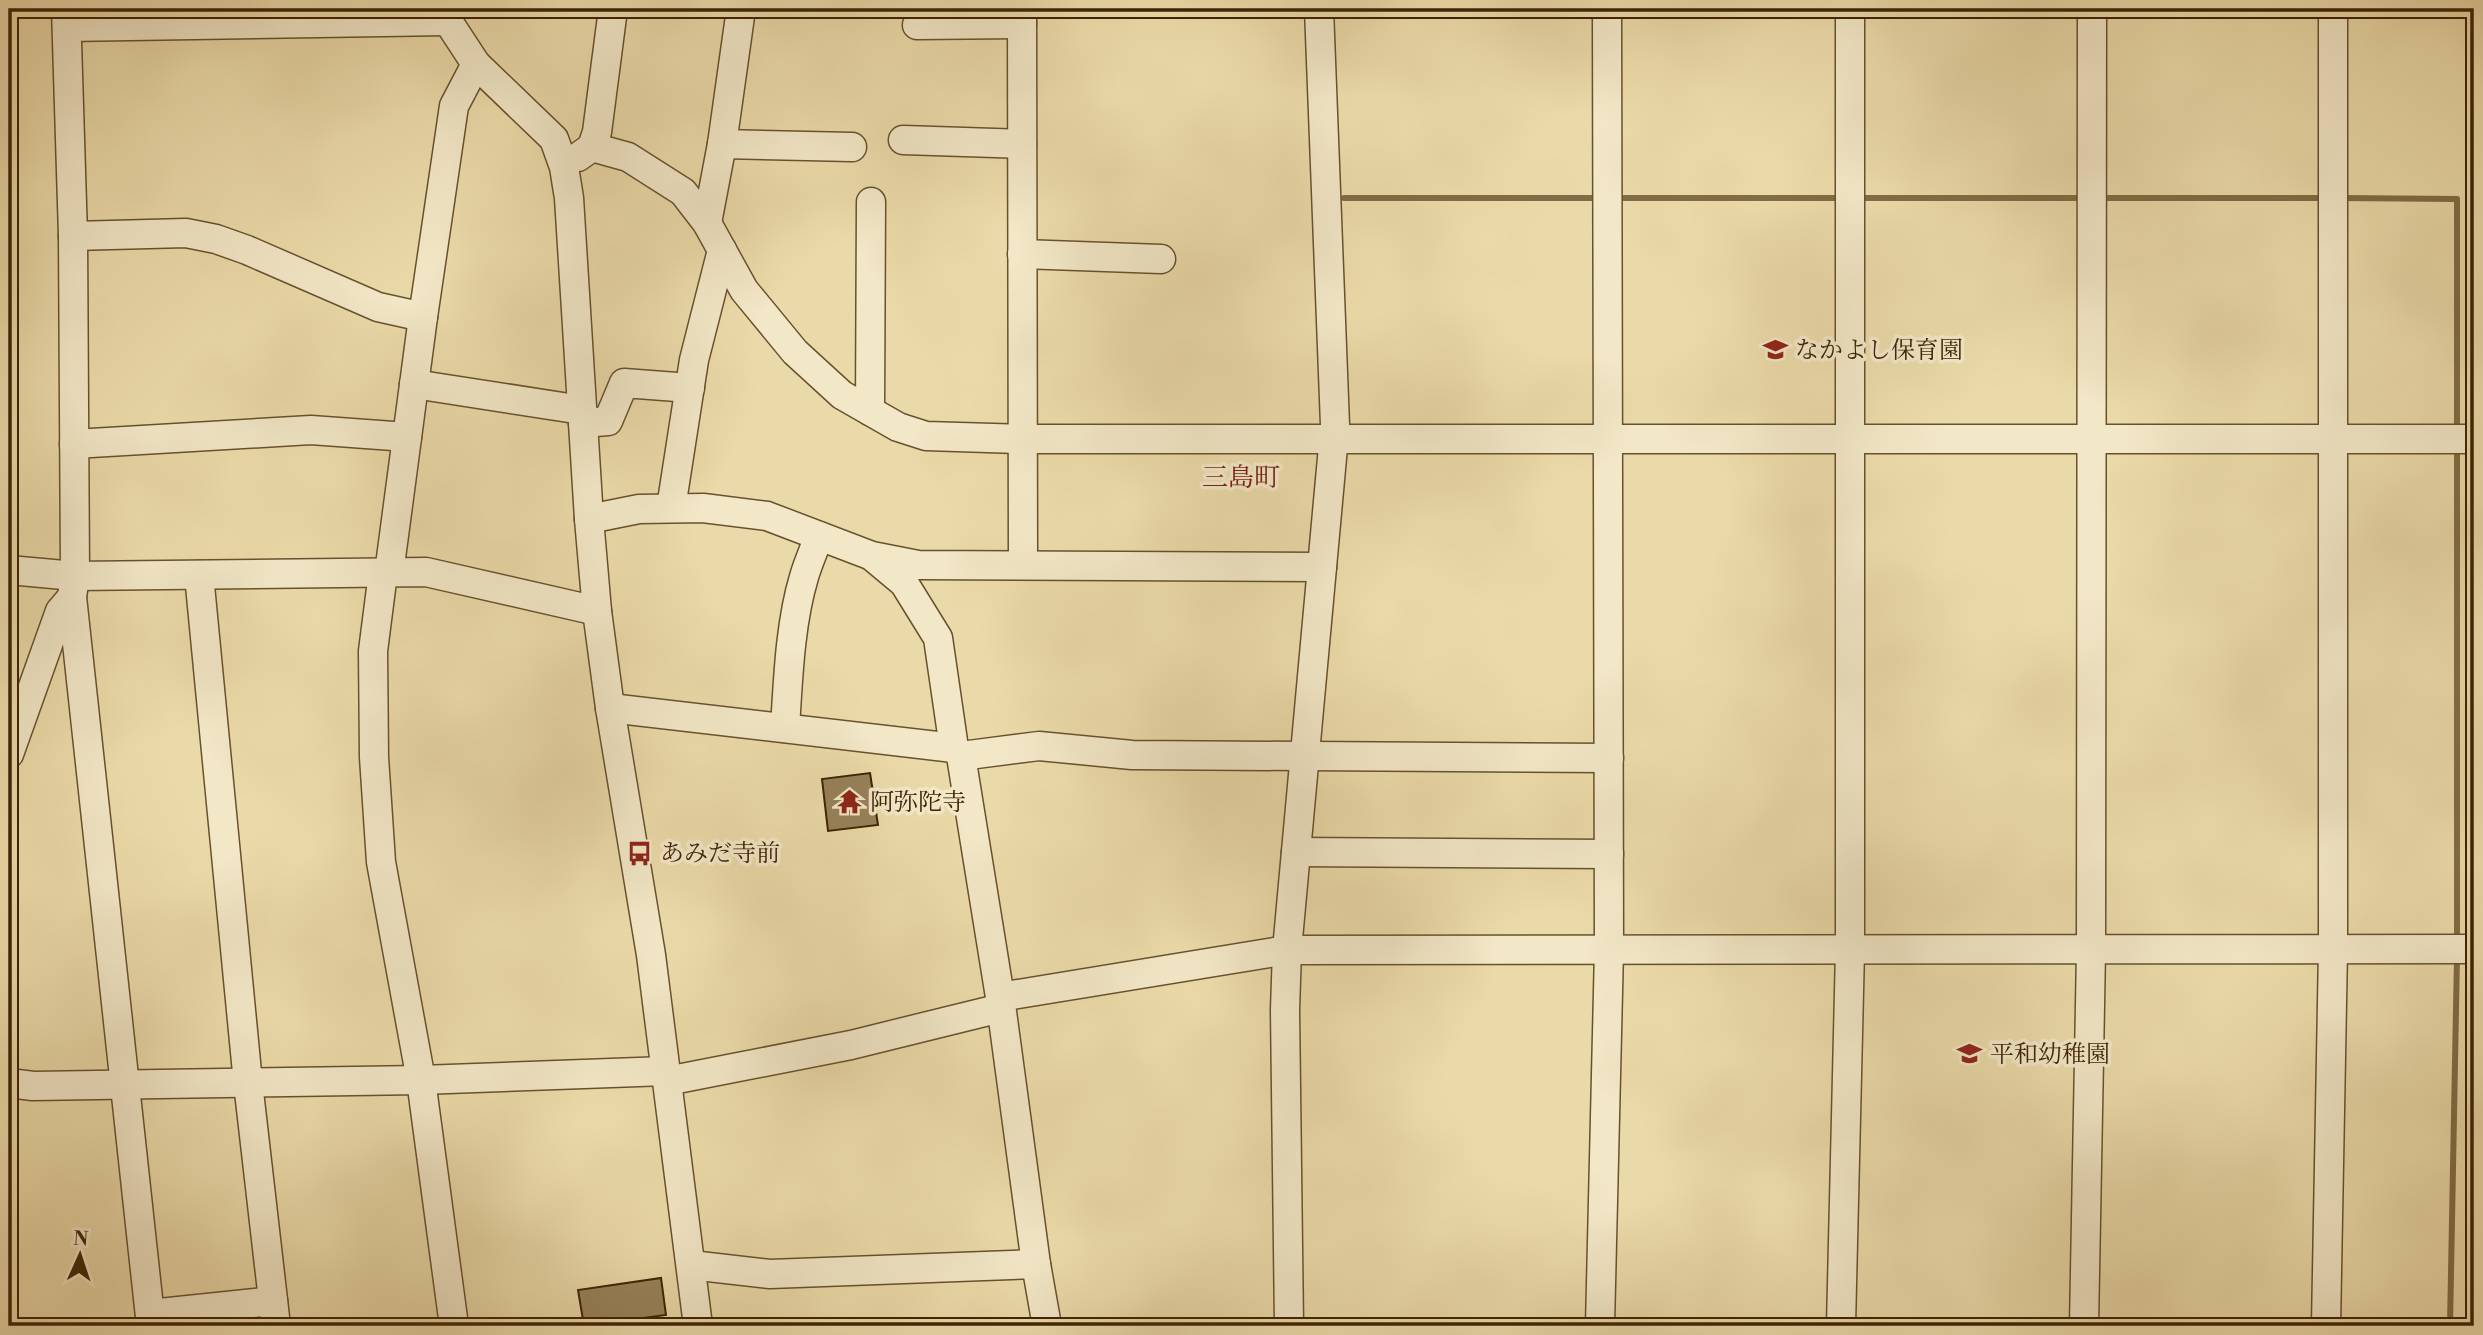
<svg xmlns="http://www.w3.org/2000/svg" width="2483" height="1335" viewBox="0 0 2483 1335" font-family="'Libre Bodoni','Noto Serif JP',serif">
	<rect width="100%" height="100%" fill="#ebdaa9"/>
	<filter id="stains"><feTurbulence type="fractalNoise" baseFrequency=".00286" numOctaves="4"/><feColorMatrix values="0 0 0 0 .2 0 0 0 0 .09 0 0 0 0 .02 0 0 0 .5 -.17"/></filter>
	<radialGradient id="worn" r=".72"><stop offset=".6" stop-color="#630" stop-opacity="0"/><stop offset="1" stop-color="#630" stop-opacity=".3"/></radialGradient>
	<g fill="none" stroke-linecap="round" stroke-linejoin="round">
		<g stroke="#826c45" stroke-width="6">
			<path d="M1344 198H1601"/>
			<path d="M1615 198H1842"/>
			<path d="M1857 198H2084"/>
			<path d="M2098 198H2325"/>
			<path d="M2340 198 2457 199V431"/>
			<path d="M2457 446V942"/>
			<path d="M2450 1326 2457 957"/>
		</g>
	</g>
	<g fill="#97825a" stroke="#3d2304" stroke-width="2">
		<path d="M870 773 878 825 828 831 822 779Z"/>
		<path d="M661 1278 666 1315 584 1326 578 1290Z"/>
	</g>
	<g fill="none" stroke-linecap="round" stroke-linejoin="round">
		<defs>
			<g id="minor">
				<path d="M66 9 73 236 75 576 72 597 151 1326"/>
				<path d="M440 9 476 64 554 139 564 167 569 198 589 519 597 611 610 708 651 955 698 1326"/>
				<path d="M1022 9 1023 564"/>
				<path d="M917 25 1022 24"/>
				<path d="M67 27 447 21"/>
				<path d="M903 140 1022 144"/>
				<path d="M722 144 852 147"/>
				<path d="M592 147 628 157 683 192 707 223 744 290 795 352 842 395 898 427 926 436 1022 439H2474"/>
				<path d="M578 157 592 147 597 132 613 9"/>
				<path d="M707 223 722 144 741 9"/>
				<path d="M73 236 186 233 216 239 247 250 378 307 423 317"/>
				<path d="M1022 254 1161 259"/>
				<path d="M414 384 582 410"/>
				<path d="M870 411 871 202"/>
				<path d="M583 423 608 421 624 383 690 388"/>
				<path d="M74 444 311 430 407 437"/>
				<path d="M671 508 694 360 722 250"/>
				<path d="M589 519 639 509 703 508 767 516 872 556 918 565 1322 567"/>
				<path d="M874 558 904 583 938 638 954 748"/>
				<path d="M9 570 75 576 426 572 597 611"/>
				<path d="M383 573 373 651 374 757 381 862 421 1080 454 1326"/>
				<path d="M389 573 423 317 454 106 476 64"/>
				<path d="M199 575 248 1083 276 1326"/>
				<path d="M610 708 954 748 961 756 1000 997 1036 1264 1047 1326"/>
				<path d="M785 728C788 680 790 623 804 577 808 563 814 550 819 536"/>
				<path d="M9 754 60 611 72 597"/>
				<path d="M961 756 1039 746 1132 755 1609 758"/>
				<path d="M1296 852 1609 854"/>
				<path d="M1000 997 1287 950 2474 949"/>
				<path d="M667 1081 851 1045 1001 1008"/>
				<path d="M9 1083 33 1086 421 1080 666 1071"/>
				<path d="M691 1265 770 1274 1036 1264"/>
				<path d="M150 1314 273 1301"/>
				<path d="M1289 1326 1285 1010 1287 950 1335 425 1319 9"/>
				<path d="M1600 1326 1609 950 1607 9"/>
				<path d="M1841 1326 1850 950V9"/>
				<path d="M2084 1326 2091 951 2092 9"/>
				<path d="M2326 1326 2333 949V9"/>
			</g>
		</defs>
		<use href="#minor" stroke="#68512d" stroke-width="31"/>
		<use href="#minor" stroke="#f2e7c7" stroke-width="28"/>
	</g>
	<defs>
		<symbol id="school-bare" viewBox="-9 -9 18 18"><path d="M0-5L7-2L0 1L-7-2ZM-4 1L0 2.5L4 1V4Q0 6-4 4Z" fill="#8f2418" stroke="#f2e7c7" stroke-width="2.5" paint-order="stroke"/></symbol>
		<symbol id="temple-bare" viewBox="-9 -9 18 18"><path d="M0-6L5-2H3V0L6.5 2.5H4V6H1.5V3h-3V6H-4V2.5H-6.5L-3 0V-2H-5Z" fill="#8f2418" stroke="#f2e7c7" stroke-width="2.5" paint-order="stroke"/></symbol>
		<symbol id="bus-bare" viewBox="-9 -9 18 18"><path d="M-5-6H5V4H4V6H2V4H-2V6H-4V4H-5ZM-3.5-4V0h7V-4ZM-3.5 1.2v1.5H-2V1.2ZM2 1.2v1.5H3.5V1.2Z" fill="#8f2418" stroke="#f2e7c7" stroke-width="2.5" paint-order="stroke"/></symbol>
	</defs>
	<g fill-rule="evenodd">
		<use href="#school-bare" x="1758" y="332" width="35" height="35"/>
		<use href="#temple-bare" x="832" y="784" width="35" height="35"/>
		<use href="#bus-bare" x="622" y="836" width="35" height="35"/>
		<use href="#school-bare" x="1952" y="1036" width="35" height="35"/>
	</g>
	<g text-anchor="middle" stroke-width="7" stroke-linejoin="round" paint-order="stroke">
		<g font-size="24" fill="#3d2304" stroke="#f2e7c7" text-anchor="start">
			<text x="1795" y="358">なかよし保育園</text>
			<text x="870" y="810">阿弥陀寺</text>
			<text x="660" y="861">あみだ寺前</text>
			<text x="1990" y="1062">平和幼稚園</text>
		</g>
		<g font-size="26" fill="#7a1f14" stroke="#f2e7c7">
			<text x="1241" y="486">三島町</text>
		</g>
	</g>
	<rect width="2483" height="1335" fill="none" stroke="#ebdaa9" stroke-width="35"/>
	<rect x="10" y="10" width="2462" height="1314" fill="none" stroke="#3d2304" stroke-width="3.5"/>
	<rect x="18" y="18" width="2448" height="1300" fill="none" stroke="#3d2304" stroke-width="2"/>
	<g transform="translate(80 1255) rotate(3)" stroke="#f2e7c7" stroke-width="5" paint-order="stroke">
	<path d="M0-5L12 26L0 18L-12 26Z" fill="#3d2304"/>
	<text y="-10" font-size="19" font-weight="bold" text-anchor="middle" fill="#3d2304">N</text>
	</g>
	<rect width="100%" height="100%" filter="url(#stains)"/>
	<rect width="100%" height="100%" fill="url(#worn)"/>
</svg>
